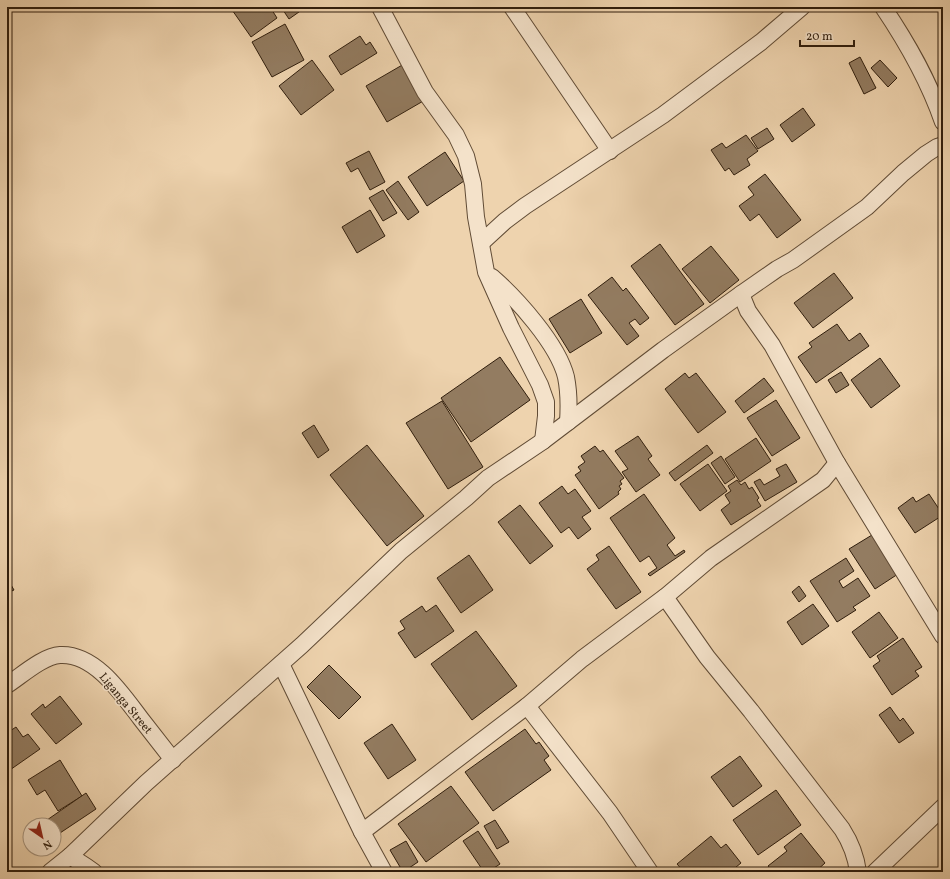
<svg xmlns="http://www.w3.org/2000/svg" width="950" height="879" viewBox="0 0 950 879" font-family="Vollkorn,serif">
	<rect width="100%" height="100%" fill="#eed3ae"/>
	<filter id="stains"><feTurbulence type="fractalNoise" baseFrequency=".005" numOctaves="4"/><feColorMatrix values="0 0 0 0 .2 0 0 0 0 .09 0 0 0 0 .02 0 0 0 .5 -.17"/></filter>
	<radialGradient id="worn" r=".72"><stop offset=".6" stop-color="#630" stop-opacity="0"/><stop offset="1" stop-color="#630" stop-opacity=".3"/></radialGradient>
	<g fill="#937c61" stroke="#301e0d">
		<path d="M230 7H270L277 18 251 37Z"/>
		<path d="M281 7H306L289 19Z"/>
		<path d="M285 24 304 60 272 77 252 42Z"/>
		<path d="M360 36 366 45 370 42 377 53 341 75 329 56Z"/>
		<path d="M860 57 876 88 864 94 849 63Z"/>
		<path d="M312 60 334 90 301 115 279 86Z"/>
		<path d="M880 60 897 78 888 87 871 68Z"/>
		<path d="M404 64 425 100 387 122 366 86Z"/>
		<path d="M803 108 815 125 792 142 780 125Z"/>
		<path d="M767 128 774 139 758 149 751 138Z"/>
		<path d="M746 135 758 151 747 159 750 165 734 175 729 168 725 171 711 150 722 143 726 148Z"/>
		<path d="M369 151 385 182 370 190 358 168 351 172 346 163Z"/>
		<path d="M445 152 464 181 427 206 408 177Z"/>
		<path d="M765 174 801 220 777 238 759 214 750 221 739 206 754 195 748 187Z"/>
		<path d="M398 181 419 212 408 220 386 190Z"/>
		<path d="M383 190 397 213 383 221 369 198Z"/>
		<path d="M370 210 385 236 357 253 342 227Z"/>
		<path d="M660 244 704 304 675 325 631 266Z"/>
		<path d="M711 246 739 280 710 303 682 269Z"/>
		<path d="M834 273 853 298 813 328 794 303Z"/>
		<path d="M612 277 623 291 626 288 649 318 640 325 635 319 629 323 639 336 627 345 588 295Z"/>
		<path d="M581 299 602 333 570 353 549 319Z"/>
		<path d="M837 324 849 341 860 333 869 346 816 383 798 357 812 347 809 343Z"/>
		<path d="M500 357 530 400 471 442 441 398Z"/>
		<path d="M880 358 900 386 871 408 851 380Z"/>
		<path d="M841 372 849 385 836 393 828 380Z"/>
		<path d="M685 373 689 378 696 373 726 412 698 433 665 389Z"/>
		<path d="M764 378 774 391 744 413 735 401Z"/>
		<path d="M776 400 800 438 772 456 747 418Z"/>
		<path d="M442 401 483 467 448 489 406 423Z"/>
		<path d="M314 425 329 450 318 458 302 433Z"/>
		<path d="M638 436 652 456 648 459 660 475 636 492 622 472 628 469 615 451Z"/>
		<path d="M756 438 771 461 740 482 725 459Z"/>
		<path d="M367 445 424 516 387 546 330 475Z"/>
		<path d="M707 445 713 453 675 481 669 473Z"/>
		<path d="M595 446 600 452 603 450 624 478 620 481 622 484 619 486 621 489 618 492 619 494 599 509 575 475 581 471 578 467 585 462 581 456Z"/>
		<path d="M721 456 735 477 725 484 711 463Z"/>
		<path d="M708 464 727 491 700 511 680 484Z"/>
		<path d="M786 464 797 482 765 501 754 482 760 479 764 485 780 476 776 469Z"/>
		<path d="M737 480 741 485 745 482 749 489 752 487 759 498 757 500 761 506 731 525 721 510 730 503 725 495 731 491 728 486Z"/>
		<path d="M562 486 568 494 575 489 591 511 582 517 591 529 578 539 569 527 561 533 539 503Z"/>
		<path d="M644 494 675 538 667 545 675 556 684 550 685 552 650 576 648 574 657 568 649 556 640 562 610 518Z"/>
		<path d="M929 494 943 515 915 533 898 508 913 497 916 502Z"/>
		<path d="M520 505 553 546 530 564 498 522Z"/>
		<path d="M872 535 898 574 875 589 849 549Z"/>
		<path d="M609 546 641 592 616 609 587 569 599 560 596 555Z"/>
		<path d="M469 555 493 590 461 613 437 578Z"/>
		<path d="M846 558 854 571 839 581 843 588 858 578 870 596 853 607 856 610 837 622 810 581Z"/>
		<path d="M7 578 14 590 7 593Z"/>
		<path d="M799 586 806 596 799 602 792 592Z"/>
		<path d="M813 604 829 626 802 645 787 622Z"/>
		<path d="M436 605 454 631 415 658 398 633 405 629 400 621 422 606 426 612Z"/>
		<path d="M879 612 898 638 870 658 852 632Z"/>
		<path d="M476 631 517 686 472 720 431 664Z"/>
		<path d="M903 638 922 667 915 671 919 676 892 695 873 666 880 661 877 656Z"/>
		<path d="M329 665 361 697 339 719 307 687Z"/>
		<path d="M60 696 82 724 56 744 31 714 43 704 45 708Z"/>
		<path d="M890 707 900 721 903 718 914 733 899 743 879 715Z"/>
		<path d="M392 724 416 760 388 779 364 743Z"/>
		<path d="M16 727 23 737 28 734 40 749 7 772V733Z"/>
		<path d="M525 729 536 744 539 742 549 756 544 760 551 770 493 811 465 772Z"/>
		<path d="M740 756 762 786 733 807 711 777Z"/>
		<path d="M60 760 82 796 58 811 45 790 37 795 28 780Z"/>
		<path d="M451 786 479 823 426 862 398 824Z"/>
		<path d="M776 790 801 825 758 855 733 820Z"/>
		<path d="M86 793 96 809 57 835 54 830V825H50L47 820Z"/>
		<path d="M495 820 509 842 497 849 484 826Z"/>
		<path d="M478 831 500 864 488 872H484L463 841Z"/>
		<path d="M801 833 825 863 815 872H773L768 866 787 851 784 847Z"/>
		<path d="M711 836 721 848 726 844 741 863 730 872H684L677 864Z"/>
		<path d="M406 841 418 862 403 872 390 850Z"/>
	</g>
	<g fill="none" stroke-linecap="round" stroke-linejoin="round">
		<defs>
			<g id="minor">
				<path d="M380 7 425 92 456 135 466 156 473 184 476 217 486 272 511 328 540 385 546 402V416L543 441"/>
				<path d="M512 7 610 151"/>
				<path d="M883 7C908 44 928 79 943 122"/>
				<path d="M481 243 505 221 525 206 663 115 761 42 802 7"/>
				<path d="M492 277C516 298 558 344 566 377 569 392 569 407 568 422"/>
				<path d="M741 294 748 311 772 345 837 463 943 636"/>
				<path d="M665 597 707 657 751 711 842 829C851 843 856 856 858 872"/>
				<path d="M281 664 362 832 384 872"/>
				<path d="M7 685C21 676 43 656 60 655 95 653 122 694 141 719 151 732 162 746 173 760"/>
				<path d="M527 706 610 813 650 872"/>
				<path d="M362 832 527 706 582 659 665 597 711 558 823 480 837 463"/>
				<path d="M70 856 87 867 94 872"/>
				<path d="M50 872 70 856 146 783 302 645 401 551 466 498 488 478 543 441 663 350 741 294 777 269 793 260 867 207 903 173 926 154 937 147 943 145"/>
				<path d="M875 872 943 807"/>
			</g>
		</defs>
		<use href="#minor" stroke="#604b35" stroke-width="18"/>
		<use href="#minor" stroke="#f4e2ca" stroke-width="16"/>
	</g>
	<g text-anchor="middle" stroke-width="3.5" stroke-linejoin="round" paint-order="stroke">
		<g font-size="12" fill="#301e0d" stroke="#f4e2ca">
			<text transform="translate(126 703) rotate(50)" y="4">Liganga Street</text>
		</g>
	</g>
	<rect width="950" height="879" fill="none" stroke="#eed3ae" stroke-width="24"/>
	<rect x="8" y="8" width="934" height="863" fill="none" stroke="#301e0d" stroke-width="2"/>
	<rect x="12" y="12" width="926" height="855" fill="none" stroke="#301e0d"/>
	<g transform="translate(42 837) rotate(146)"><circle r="19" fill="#f4e2ca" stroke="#a6947e"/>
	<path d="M0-3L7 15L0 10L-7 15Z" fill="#8f2418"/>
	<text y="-6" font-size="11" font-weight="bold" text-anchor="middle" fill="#301e0d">N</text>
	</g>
	<path d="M800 40v6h54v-6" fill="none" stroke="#301e0d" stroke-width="2"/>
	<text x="806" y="40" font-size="12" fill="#301e0d" stroke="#f4e2ca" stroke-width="3" paint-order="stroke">20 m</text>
	<rect width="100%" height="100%" filter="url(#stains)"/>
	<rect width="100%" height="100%" fill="url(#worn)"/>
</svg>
